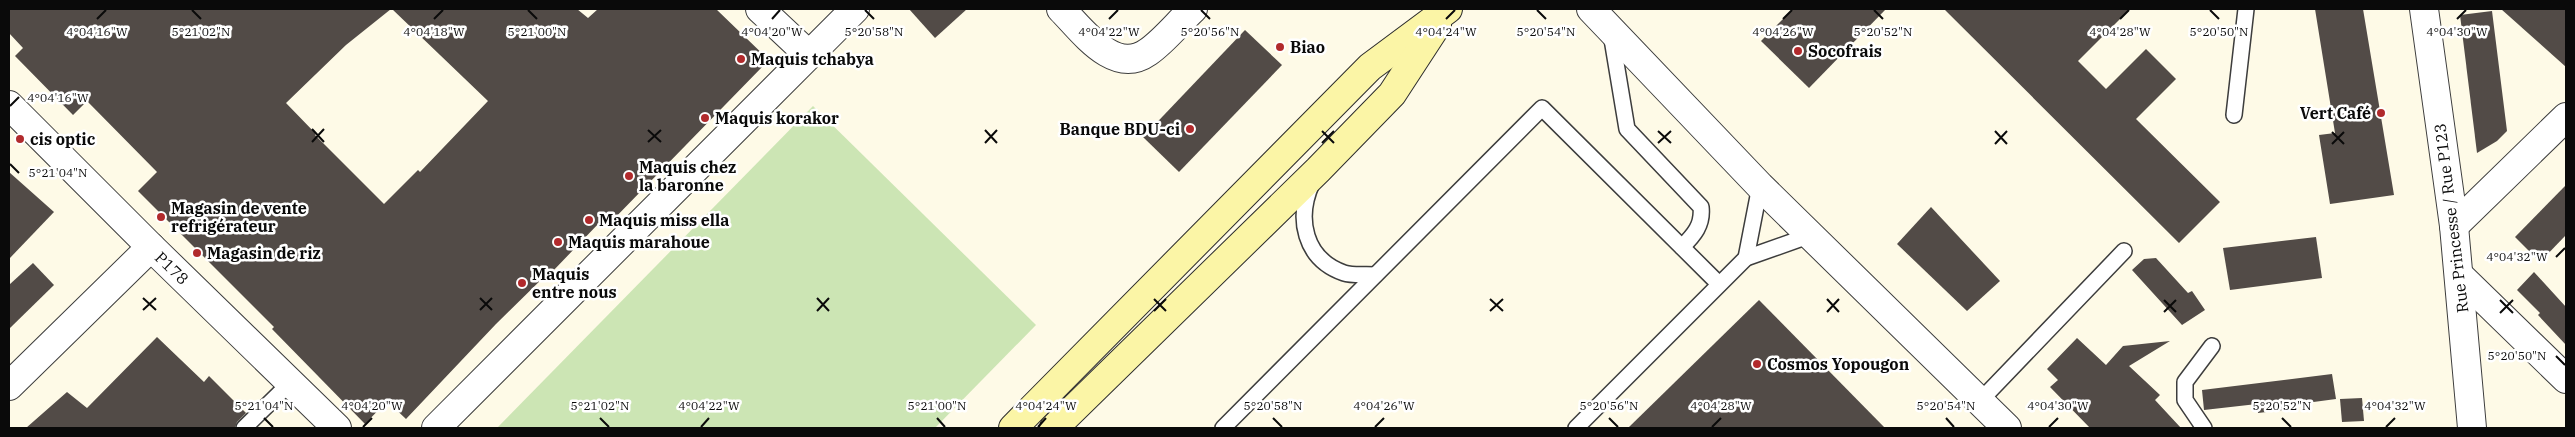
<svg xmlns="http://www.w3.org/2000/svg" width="2575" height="437" viewBox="0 0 2575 437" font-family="'IBM Plex Serif',serif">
	<rect width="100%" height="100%" fill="#fefae7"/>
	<path fill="#cce5b4" d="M813 106 1036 325 935 428H497Z"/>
	<g fill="#524b47">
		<path d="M9 9H391L346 45 286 103 316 134 315 135 384 204 418 170 420 172 488 101 392 9H577L588 18 598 9H716L769 60 607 226 601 221 552 272 550 271 496 324 406 419 387 401 365 424 272 329 274 327 138 191 157 172 87 101 73 115 15 56 23 48 9 33Z"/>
		<path d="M909 9H967L935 38Z"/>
		<path d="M1793 9H1886L1809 88 1761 41Z"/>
		<path d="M1944 9H2130L2078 61 2106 89 2146 49 2176 79 2136 119 2220 202 2179 243Z"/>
		<path d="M2315 9H2363L2394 195 2330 204 2319 135 2335 133Z"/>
		<path d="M2501 9H2566V67Z"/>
		<path d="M2492 11 2507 131 2497 141 2477 153 2460 15Z"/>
		<path d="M1245 30 1282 65 1179 172 1143 137Z"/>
		<path d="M9 172 54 212 9 259Z"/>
		<path d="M2566 185V235L2540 262 2515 237Z"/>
		<path d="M1931 207 2000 281 1967 311 1897 244Z"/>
		<path d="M2316 237 2322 278 2230 290 2223 248Z"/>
		<path d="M2156 258 2188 293 2192 291 2205 310 2182 325 2132 270 2144 259Z"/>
		<path d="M33 263 54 285 9 329V285Z"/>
		<path d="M2534 272 2566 307V345L2538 315 2540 313 2517 290Z"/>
		<path d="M1759 300 1885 428H1628Z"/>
		<path d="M157 337 204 382 209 376 246 413 237 422 235 428H26L67 392 87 408Z"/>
		<path d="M2077 338 2106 365 2123 346 2170 341 2129 366 2160 395 2155 400 2181 428H2090L2050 387 2058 380 2047 369Z"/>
		<path d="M2332 374 2336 399 2291 405 2292 409 2258 413 2257 404 2204 410 2202 390Z"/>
		<path d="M2362 398 2364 421 2342 422 2340 399Z"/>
	</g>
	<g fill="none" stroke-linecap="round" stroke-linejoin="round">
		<defs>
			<g id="service">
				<path d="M1611 33 1627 129 1701 207C1703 225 1694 235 1682 247"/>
				<path d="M2234 115 2246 9"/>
				<path d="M1312 183C1296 218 1304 259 1344 273 1353 276 1366 274 1375 275"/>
				<path d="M1746 258 1760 186"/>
				<path d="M1980 401 2124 251"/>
				<path d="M244 428 290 383"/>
				<path d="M1223 428 1542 108 1719 284"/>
				<path d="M1576 428 1746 258 1811 235"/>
				<path d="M2204 428 2185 400V382L2212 346"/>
			</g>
			<g id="minor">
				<path d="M760 9 809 55"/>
				<path d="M1061 9C1083 31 1114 76 1148 52 1164 41 1178 23 1193 9"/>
				<path d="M1591 9 1760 186 2007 428"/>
				<path d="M2454 226 2566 117"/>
				<path d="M2459 275 2566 379"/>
				<path d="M9 386 151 247"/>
				<path d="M436 428 855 9"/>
			</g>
			<g id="tertiary">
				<path d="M2424 9 2454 226 2472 428"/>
				<path d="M9 105 151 247 337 428"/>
			</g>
			<g id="secondary">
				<path d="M1013 428 1370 67 1448 9"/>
				<path d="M1054 428 1318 170 1392 94 1437 25"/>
			</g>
		</defs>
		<use href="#service" stroke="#3d3d3d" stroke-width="18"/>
		<use href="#minor" stroke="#3d3d3d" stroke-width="30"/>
		<use href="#tertiary" stroke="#3d3d3d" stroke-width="30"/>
		<use href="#secondary" stroke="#2c2c2c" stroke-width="30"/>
		<use href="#service" stroke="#fff" stroke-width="15"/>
		<use href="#minor" stroke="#fff" stroke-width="28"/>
		<use href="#tertiary" stroke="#fff" stroke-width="28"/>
		<use href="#secondary" stroke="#fbf5a6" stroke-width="28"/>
	</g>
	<path fill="none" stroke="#0a0a0a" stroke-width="2" d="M192 10 201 19M528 10 537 19M865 10 874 19M1201 10 1210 19M1537 10 1546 19M1874 10 1883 19M2210 10 2219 19M97 19 106 10M434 19 443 10M772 19 780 10M1109 19 1118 10M1446 19 1455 10M1783 19 1792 10M2120 19 2129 10M2457 19 2466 10M10 106 19 97M312 129 324 142M648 130 661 142M985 130 997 143M1322 131 1334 143M1658 131 1671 143M1995 131 2007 144M2332 132 2344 144M312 142 324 129M648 142 661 130M985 143 997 130M1322 143 1334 131M1658 143 1671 131M1995 144 2007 131M2332 144 2344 132M10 164 19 173M2556 257 2565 248M143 298 156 310M480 298 492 310M817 298 829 311M1154 299 1166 311M1490 299 1503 311M1827 299 1839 312M2164 300 2176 312M2500 300 2513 313M143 310 156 298M480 310 492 298M817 311 829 298M1154 311 1166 299M1490 311 1503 299M1827 312 1839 299M2164 312 2176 300M2500 313 2513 300M2556 356 2565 365M264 418 273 427M600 418 609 427M937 418 945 427M1273 418 1282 427M1609 418 1618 427M1946 418 1954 427M2282 418 2291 427M363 427 372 418M701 427 709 418M1038 427 1046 418M1375 427 1384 418M1712 427 1721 418M2049 427 2058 418M2386 427 2395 418"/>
	<g fill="#b12a2c" stroke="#fff" stroke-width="2">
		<circle cx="1280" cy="47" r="5"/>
		<circle cx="1798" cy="51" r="5"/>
		<circle cx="741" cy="59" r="5"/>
		<circle cx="2381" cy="113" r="5"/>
		<circle cx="705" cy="118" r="5"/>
		<circle cx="1190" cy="129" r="5"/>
		<circle cx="20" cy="139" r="5"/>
		<circle cx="629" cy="176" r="5"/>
		<circle cx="161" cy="217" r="5"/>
		<circle cx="589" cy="220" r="5"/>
		<circle cx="558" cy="242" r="5"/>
		<circle cx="197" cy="253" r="5"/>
		<circle cx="522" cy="283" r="5"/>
		<circle cx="1757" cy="364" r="5"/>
	</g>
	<g text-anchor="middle" stroke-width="5" stroke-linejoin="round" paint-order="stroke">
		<g font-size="16" font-weight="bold" fill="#0a0a0a" stroke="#fff" text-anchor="start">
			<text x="1290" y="53">Biao</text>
			<text x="1808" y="57">Socofrais</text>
			<text x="751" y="65">Maquis tchabya</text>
			<text x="2371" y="119" text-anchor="end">Vert Café</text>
			<text x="715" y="124">Maquis korakor</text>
			<text x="1180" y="135" text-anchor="end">Banque BDU-ci</text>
			<text x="30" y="145">cis optic</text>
			<text x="639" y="173">Maquis chez<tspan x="639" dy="18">la baronne</tspan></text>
			<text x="171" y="214">Magasin de vente<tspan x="171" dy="18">refrigérateur</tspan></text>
			<text x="599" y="226">Maquis miss ella</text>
			<text x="568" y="248">Maquis marahoue</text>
			<text x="207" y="259">Magasin de riz</text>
			<text x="532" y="280">Maquis<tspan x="532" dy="18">entre nous</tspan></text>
			<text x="1767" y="370">Cosmos Yopougon</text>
		</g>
		<g font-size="16" fill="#0a0a0a" stroke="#fff">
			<text transform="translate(2451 218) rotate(-97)" y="6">Rue Princesse / Rue P123</text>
			<text transform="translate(172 268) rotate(44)" y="6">P178</text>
		</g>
	</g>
	<g font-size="12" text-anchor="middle" fill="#0a0a0a" stroke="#fff" stroke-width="5" stroke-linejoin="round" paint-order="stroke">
		<text x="1210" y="36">5°20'56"N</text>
		<text x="97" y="36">4°04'16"W</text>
		<text x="201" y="36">5°21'02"N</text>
		<text x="434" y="36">4°04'18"W</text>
		<text x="537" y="36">5°21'00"N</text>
		<text x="772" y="36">4°04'20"W</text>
		<text x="874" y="36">5°20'58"N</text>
		<text x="1109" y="36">4°04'22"W</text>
		<text x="1446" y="36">4°04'24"W</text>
		<text x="1546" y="36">5°20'54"N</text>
		<text x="1783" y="36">4°04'26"W</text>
		<text x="1883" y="36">5°20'52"N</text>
		<text x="2120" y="36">4°04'28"W</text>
		<text x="2219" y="36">5°20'50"N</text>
		<text x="2457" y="36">4°04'30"W</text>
		<text x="58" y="102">4°04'16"W</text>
		<text x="58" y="177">5°21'04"N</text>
		<text x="2517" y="261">4°04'32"W</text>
		<text x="2517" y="360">5°20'50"N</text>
		<text x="264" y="410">5°21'04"N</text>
		<text x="372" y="410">4°04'20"W</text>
		<text x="600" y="410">5°21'02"N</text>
		<text x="709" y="410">4°04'22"W</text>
		<text x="937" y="410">5°21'00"N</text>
		<text x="1046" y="410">4°04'24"W</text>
		<text x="1273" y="410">5°20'58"N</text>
		<text x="1384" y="410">4°04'26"W</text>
		<text x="1609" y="410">5°20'56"N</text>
		<text x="1721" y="410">4°04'28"W</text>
		<text x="1946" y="410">5°20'54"N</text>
		<text x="2058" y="410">4°04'30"W</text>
		<text x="2282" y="410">5°20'52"N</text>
		<text x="2395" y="410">4°04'32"W</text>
	</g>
	<rect width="2575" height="437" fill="none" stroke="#0a0a0a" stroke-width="20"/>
</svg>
